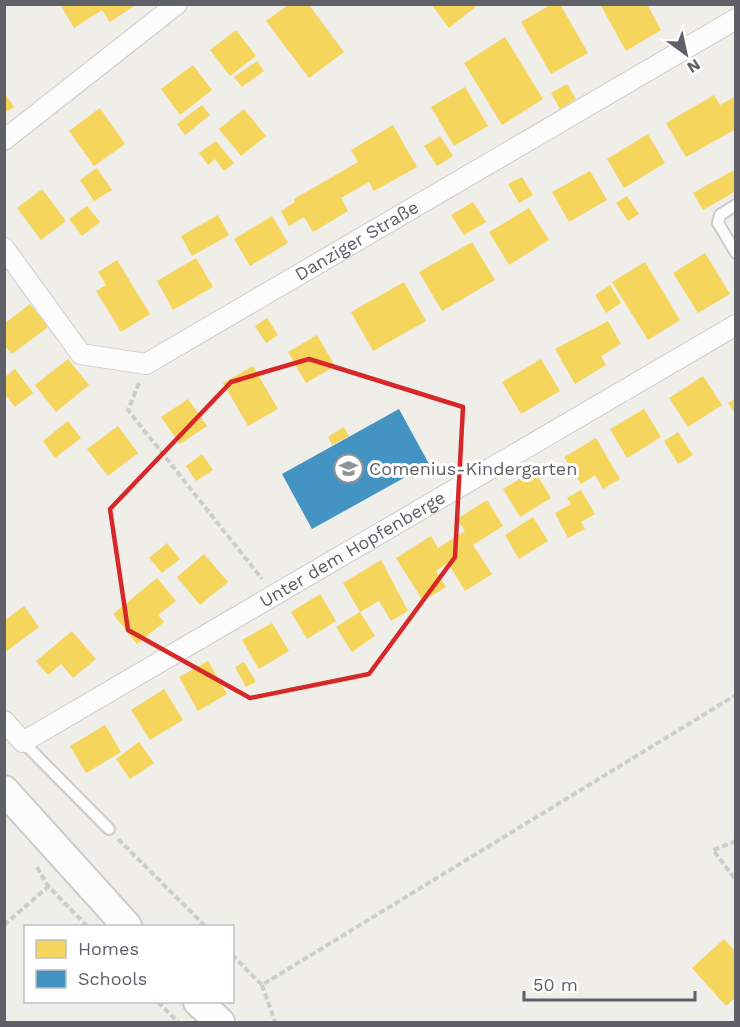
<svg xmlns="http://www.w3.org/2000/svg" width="740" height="1027" viewBox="0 0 740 1027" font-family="'Work Sans',sans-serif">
	<rect width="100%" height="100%" fill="#efeee9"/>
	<g fill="#f6d55c">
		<path d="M60 4H137L110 22 102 10 74 28Z"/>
		<path d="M431 4H479L449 28Z"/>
		<path d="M552 4H560L588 53 551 74 521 22Z"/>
		<path d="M600 4H647L661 30 626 51Z"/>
		<path d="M288 5H309L344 52 309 78 266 21Z"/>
		<path d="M236 30 256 56 230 76 210 50Z"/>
		<path d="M505 37 543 99 502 125 464 63Z"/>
		<path d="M257 61 264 71 242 87 234 77Z"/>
		<path d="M193 65 212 90 180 115 161 89Z"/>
		<path d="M567 84 576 99 560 109 551 93Z"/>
		<path d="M465 87 488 126 454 146 431 107Z"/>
		<path d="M4 92 14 107 4 113Z"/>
		<path d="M714 95 720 105 736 96V129L686 157 666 123Z"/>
		<path d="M202 105 210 115 185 135 177 124Z"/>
		<path d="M100 108 125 144 94 166 69 131Z"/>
		<path d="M244 109 266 136 241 156 219 129Z"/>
		<path d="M393 125 417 167 374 191 369 182 341 198 348 211 313 232 304 217 289 226 281 211 295 202 294 199 358 162 351 150Z"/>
		<path d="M648 134 665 163 624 188 607 159Z"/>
		<path d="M440 136 453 156 437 166 424 146Z"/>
		<path d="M216 141 234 163 224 171 215 159 208 165 199 153Z"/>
		<path d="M97 168 112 190 94 201 80 180Z"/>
		<path d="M736 169V191L703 210 693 193Z"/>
		<path d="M590 171 607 200 569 222 552 192Z"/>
		<path d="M522 177 533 195 519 203 508 184Z"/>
		<path d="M42 189 66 221 41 240 17 208Z"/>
		<path d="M627 196 639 214 628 221 616 203Z"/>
		<path d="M473 202 486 222 464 235 451 215Z"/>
		<path d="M87 206 100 222 82 236 69 219Z"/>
		<path d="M529 208 549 240 509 265 489 232Z"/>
		<path d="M218 215 229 235 192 256 181 236Z"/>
		<path d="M272 216 288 243 250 266 234 239Z"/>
		<path d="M472 242 495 280 442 311 419 272Z"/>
		<path d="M705 253 730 294 698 313 673 273Z"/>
		<path d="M196 258 213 287 173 310 157 281Z"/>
		<path d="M117 260 150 314 121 332 96 291 106 285 98 272Z"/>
		<path d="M645 262 680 320 648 340 612 282Z"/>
		<path d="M404 282 426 321 373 351 351 312Z"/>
		<path d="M610 285 621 303 606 313 595 295Z"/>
		<path d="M30 304 48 327 12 354 4 345V324Z"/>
		<path d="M267 318 278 335 266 343 255 326Z"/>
		<path d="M608 321 621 344 601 356 606 365 575 384 555 349Z"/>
		<path d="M317 335 335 366 306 383 288 352Z"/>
		<path d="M68 359 89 385 56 412 35 385Z"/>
		<path d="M541 359 560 391 521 414 502 382Z"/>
		<path d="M253 366 278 409 248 426 223 383Z"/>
		<path d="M15 369 33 393 15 407 4 393V378Z"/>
		<path d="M703 376 722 405 688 427 669 398Z"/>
		<path d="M736 398V415L728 403Z"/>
		<path d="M188 399 207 426 180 444 161 417Z"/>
		<path d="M644 409 661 437 627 458 610 429Z"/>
		<path d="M68 421 81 438 55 458 43 441Z"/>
		<path d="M118 426 138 453 108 476 87 449Z"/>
		<path d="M344 427 349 436 332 445 328 437Z"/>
		<path d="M678 432 693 455 678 464 664 441Z"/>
		<path d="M596 438 620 479 603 489 595 475 581 484 564 457Z"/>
		<path d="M202 454 213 470 196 481 186 466Z"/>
		<path d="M534 470 551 498 520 517 503 489Z"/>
		<path d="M581 490 595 514 581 522 585 529 568 538 555 513 571 504 567 498Z"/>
		<path d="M487 500 503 526 473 545 492 574 465 591 448 563 436 571 446 587 423 601 396 558 431 536 438 548 465 531 457 519Z"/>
		<path d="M533 517 548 541 519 559 505 535Z"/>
		<path d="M167 543 180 559 162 573 149 558Z"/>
		<path d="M204 554 228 582 200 605 177 577Z"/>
		<path d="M381 560 408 611 391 621 379 601 360 612 343 583Z"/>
		<path d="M157 578 176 601 158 615 164 622 137 644 113 614Z"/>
		<path d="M320 594 336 621 307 639 291 612Z"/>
		<path d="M24 606 39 627 4 653V621Z"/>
		<path d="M360 612 375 636 352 652 336 627Z"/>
		<path d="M272 623 289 651 259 669 242 640Z"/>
		<path d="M72 631 96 659 73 678 61 664 48 675 36 661Z"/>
		<path d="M208 661 227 694 198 711 179 677Z"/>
		<path d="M244 662 256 682 246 687 235 667Z"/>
		<path d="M164 689 183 720 150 740 131 710Z"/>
		<path d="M105 725 121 752 86 773 70 746Z"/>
		<path d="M139 742 154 763 130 779 116 759Z"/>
		<path d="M724 939 736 952V997L726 1006 692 968Z"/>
	</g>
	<path fill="#4393c3" d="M399 409 429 464 312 529 282 474Z"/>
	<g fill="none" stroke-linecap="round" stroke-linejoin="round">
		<defs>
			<g id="lane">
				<path d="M736 205 720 215 718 223 736 253"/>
				<path d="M23 742 109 829"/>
			</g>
			<g id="street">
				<path d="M4 140 177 4"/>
				<path id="s1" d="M4 248 81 354 146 364 736 19"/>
				<path id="s2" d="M4 721 23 742 736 325"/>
			</g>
			<g id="secondary">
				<path d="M4 790 127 926"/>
				<path d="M198 1002 220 1022"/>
			</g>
		</defs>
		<use href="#lane" stroke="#cccccb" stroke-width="14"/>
		<use href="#street" stroke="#cccccb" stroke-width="22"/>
		<use href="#secondary" stroke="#cbcbca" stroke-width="32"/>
		<g stroke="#cbcfcc" stroke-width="4" stroke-dasharray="6 3" stroke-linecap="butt">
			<path d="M139 383 128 410 262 579"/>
			<path d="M118 839 205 926"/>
			<path d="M736 841 713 850 736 880"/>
			<path d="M37 867 48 886 87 926"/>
			<path d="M4 925 49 886"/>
			<path d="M232 955 262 985 736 695"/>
			<path d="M262 985 275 1022"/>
			<path d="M158 1002 178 1022"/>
		</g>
		<use href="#lane" stroke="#fdfcfc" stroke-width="10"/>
		<use href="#street" stroke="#fdfcfc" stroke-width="20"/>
		<use href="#secondary" stroke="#fdfcfc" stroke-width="28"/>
	</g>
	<path fill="none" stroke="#d62828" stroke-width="4.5" stroke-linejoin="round" d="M309 359 463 407 455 557 369 674 250 698 128 630 110 509 231 382Z"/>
	<defs>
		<symbol id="school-ring" viewBox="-11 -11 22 22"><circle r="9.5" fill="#fff" stroke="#919395" stroke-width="1.5"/><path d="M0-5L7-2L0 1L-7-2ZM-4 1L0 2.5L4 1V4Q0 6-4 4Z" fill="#919395"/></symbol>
	</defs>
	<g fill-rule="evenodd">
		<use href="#school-ring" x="332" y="452" width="33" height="33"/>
	</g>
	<g text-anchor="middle" stroke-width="6" stroke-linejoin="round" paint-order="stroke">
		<g font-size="18" fill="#5e6268" stroke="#fff">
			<text dy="6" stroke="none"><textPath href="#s1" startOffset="441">Danziger Straße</textPath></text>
			<text dy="6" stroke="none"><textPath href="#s2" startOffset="410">Unter dem Hopfenberge</textPath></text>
		</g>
		<g font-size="18" fill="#5e6268" stroke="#fff" text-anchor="start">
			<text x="369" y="475">Comenius-Kindergarten</text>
		</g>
	</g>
	<rect width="740" height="1027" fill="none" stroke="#5e6268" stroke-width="12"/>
	<rect x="24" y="925" width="210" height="78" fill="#ffffff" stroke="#bfc0c3" stroke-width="1.5"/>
	<rect x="36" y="940" width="30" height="18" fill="#f6d55c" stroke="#bfc0c3" stroke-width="1.5"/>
	<text x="78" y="955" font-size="18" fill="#5e6268">Homes</text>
	<rect x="36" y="970" width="30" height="18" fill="#4393c3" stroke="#bfc0c3" stroke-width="1.5"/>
	<text x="78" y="985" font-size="18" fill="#5e6268">Schools</text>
	<g transform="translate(686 54) rotate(147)" stroke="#ffffff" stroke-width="4.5" paint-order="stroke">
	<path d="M0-4.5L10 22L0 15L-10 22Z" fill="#5e6268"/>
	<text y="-9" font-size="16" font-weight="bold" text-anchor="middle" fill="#5e6268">N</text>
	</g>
	<path d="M524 991v9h171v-9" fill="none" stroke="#5e6268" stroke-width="3"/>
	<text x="533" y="991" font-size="18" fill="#5e6268" stroke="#ffffff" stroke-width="4.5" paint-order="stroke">50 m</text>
</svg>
